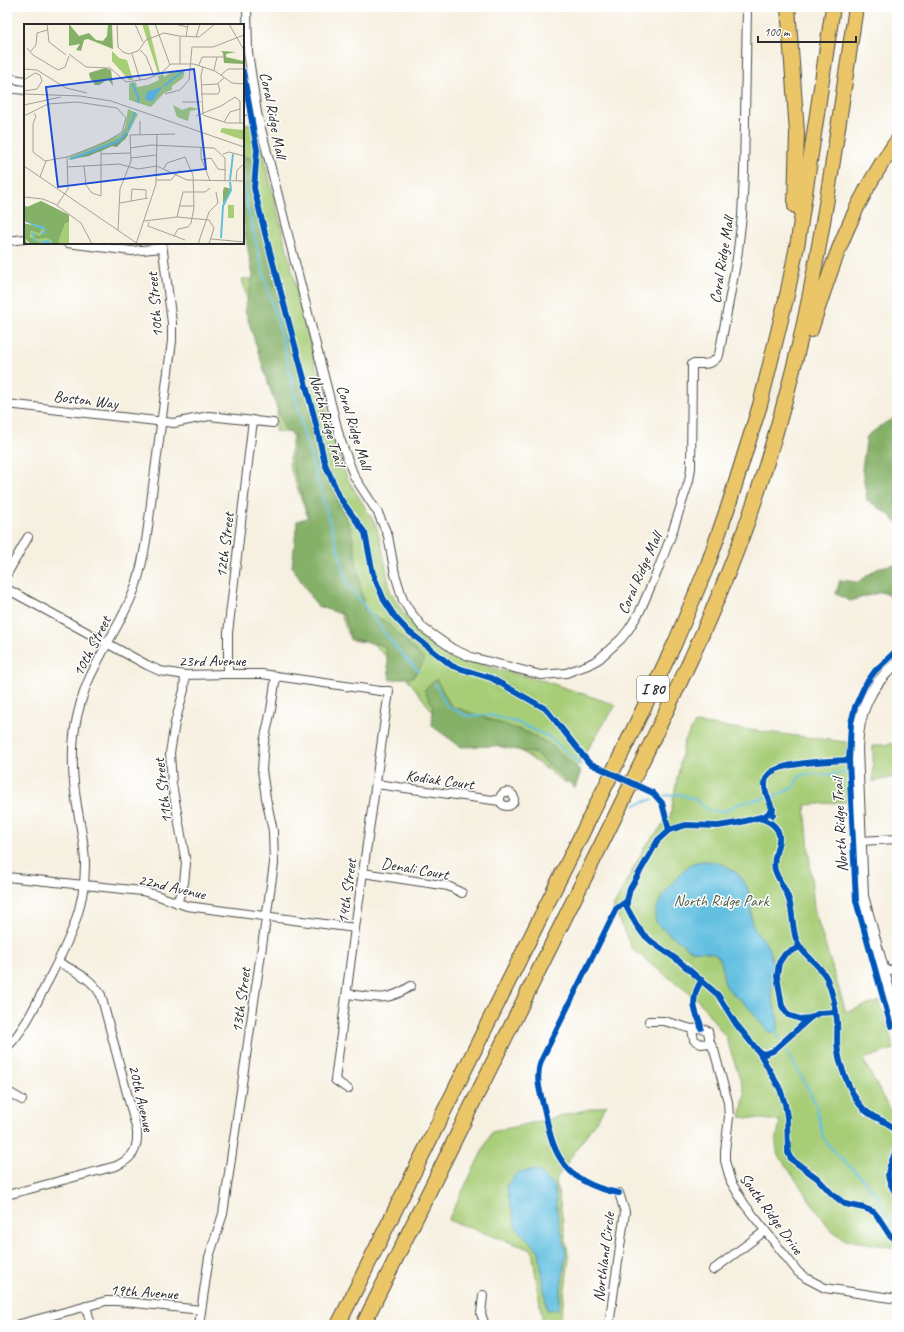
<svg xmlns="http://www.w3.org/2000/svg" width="904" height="1332" viewBox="0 0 904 1332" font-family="Caveat,sans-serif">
	<rect width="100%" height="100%" fill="#fff"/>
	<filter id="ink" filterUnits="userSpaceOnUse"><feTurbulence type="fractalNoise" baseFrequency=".025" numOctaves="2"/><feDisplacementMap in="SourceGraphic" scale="8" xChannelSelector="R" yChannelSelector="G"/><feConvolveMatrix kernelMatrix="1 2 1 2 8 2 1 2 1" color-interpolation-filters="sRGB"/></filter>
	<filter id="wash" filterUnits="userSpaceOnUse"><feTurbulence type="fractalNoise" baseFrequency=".012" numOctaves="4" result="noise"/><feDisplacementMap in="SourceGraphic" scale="16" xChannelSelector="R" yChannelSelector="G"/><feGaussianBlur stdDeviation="0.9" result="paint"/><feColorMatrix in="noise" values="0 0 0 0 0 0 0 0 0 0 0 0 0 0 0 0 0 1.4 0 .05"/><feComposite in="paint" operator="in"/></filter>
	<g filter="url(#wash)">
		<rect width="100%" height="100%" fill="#f6f0e0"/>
		<g fill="#a7cd77" stroke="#697c51">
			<path d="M243 123 256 124 338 455 347 478 376 525 382 547 390 590 404 614 428 640 461 658 497 669 545 681 616 705 566 783 521 751 439 720 403 673 372 643 350 640 289 464 293 433 275 431 281 378 267 376 242 279H258L243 215Z"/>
			<path d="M695 723 852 743 854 801 805 805 814 909 846 1012 880 1001 894 1049 863 1059 897 1124V1248L846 1240 830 1229 777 1153 776 1143 780 1121 740 1117 745 1094 726 1037 698 1000 632 949 613 907 645 846 670 817 684 742Z"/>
			<path d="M897 743V776L873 782V746Z"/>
			<path d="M607 1105 556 1179 569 1259 560 1325H543L532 1250 448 1220 492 1132Z"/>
		</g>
		<g fill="#85b068" stroke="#586e4a">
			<path d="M253 157 252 195 325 473 351 529 365 613 384 620 425 660 413 677 390 680 385 646 351 638 344 615 317 606 292 567 297 521 309 517 292 463 295 437 284 428 268 383 245 310 253 276 245 234 243 214V158Z"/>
			<path d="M897 417V523L887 513 867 500 862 469 867 436 885 423Z"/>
			<path d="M897 564V599L881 592 850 601 836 594 840 580 858 582 880 567Z"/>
			<path d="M436 679 451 706 529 733 552 746 581 771 575 788 536 754 497 746 461 747 432 726 433 705 424 690Z"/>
		</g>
		<g fill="#62bfe0" stroke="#467586">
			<path d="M702 861C724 860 745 874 750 896 752 905 750 915 752 923 755 933 765 940 769 949 775 965 770 981 772 998 773 1004 780 1022 778 1027 777 1031 775 1032 771 1033L769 1032C760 1023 753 1012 745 1004 738 997 729 993 725 984 721 975 725 962 716 955 710 950 698 953 689 949L659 926C657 923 654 919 655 915 655 902 682 869 693 863 696 862 699 862 702 861Z"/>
			<path d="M538 1170 554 1186 558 1218 566 1252 558 1309 547 1310 539 1251 516 1227 506 1186 518 1172Z"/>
		</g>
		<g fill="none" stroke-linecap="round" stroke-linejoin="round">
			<g stroke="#62bfe0" stroke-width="2">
				<path d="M243 172 245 197 262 267 284 346 304 435 349 587C373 614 391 647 419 671"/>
				<path d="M435 684 447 706 467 716 489 715 519 723 551 738 581 765"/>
				<path d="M663 796 678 794 695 799 709 811H725L738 804 777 795 794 787 798 777 808 774 826 775 848 772"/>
				<path d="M635 805 653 799"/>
				<path d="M776 1030 781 1041"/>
				<path d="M784 1047 800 1074 815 1102 823 1137 834 1152 858 1174 879 1198 884 1213 890 1219 894 1232"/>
			</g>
		</g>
	</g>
	<g filter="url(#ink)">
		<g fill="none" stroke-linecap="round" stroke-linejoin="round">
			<defs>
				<g id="minor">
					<path d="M247 7 248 52 257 113 340 439 354 476 378 513 388 536 395 574 403 600 409 610 423 628 453 649 471 657 541 675 566 673 588 665 599 659 621 639 629 629 640 611 657 572 671 536 689 481 691 468 692 364C703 364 712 366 719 355L737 258 742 216 744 174 747 7"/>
					<path d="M7 78 25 81"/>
					<path d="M7 88 25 90"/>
					<path d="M243 111 256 109"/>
					<path d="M7 241 25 239"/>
					<path d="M67 243 132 251 162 248"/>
					<path d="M7 404 174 423 209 416 273 423"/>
					<path d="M7 574 28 537"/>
					<path d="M7 589 147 665 160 671 185 675 228 674H262L380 691H389L355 928 335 1080 348 1089"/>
					<path d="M228 674V633L253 420"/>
					<path d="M376 784 500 801"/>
					<circle cx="507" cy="799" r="7"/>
					<path d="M860 841 897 839"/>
					<path d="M363 873 448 886 462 893"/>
					<path d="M7 877 142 891 153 894 187 906 355 928"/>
					<path d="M177 903 184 883 186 863 172 784 170 753 175 723 184 690 185 675"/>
					<path d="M884 972 897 968"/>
					<path d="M347 994C375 997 386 1003 411 986"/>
					<path d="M649 1021H664L692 1029"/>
					<path d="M701 1028 708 1031 710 1043 701 1044 694 1040 692 1029Z"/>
					<path d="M710 1043 714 1050 728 1102 729 1117 725 1151V1161L731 1182 745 1205 798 1272 806 1278 825 1288 897 1299"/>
					<path d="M7 1047C24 1031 37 1002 48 981 68 942 85 910 85 865 85 843 79 821 76 799 72 772 71 744 77 717 81 699 87 681 96 665 109 638 127 613 136 585 146 553 149 519 153 486 159 437 166 389 172 341V323L162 243"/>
					<path d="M7 1091 22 1100"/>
					<path d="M7 1195 116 1166C133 1158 138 1150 137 1131L101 995C91 978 75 971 58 962"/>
					<path d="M713 1270 765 1231"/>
					<path d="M483 1295 481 1314 485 1325"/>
					<path d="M86 1306 91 1325"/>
					<path d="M16 1325 106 1301H117L201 1310"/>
					<path d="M199 1325 209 1257 223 1214 274 864 273 831 266 798 262 770 264 742 271 710 276 676"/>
					<path d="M609 1325 625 1212 619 1193"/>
				</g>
				<path id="tertiary" d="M897 663C869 686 858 713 857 749L863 896 897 1019"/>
				<g id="motorway">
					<path d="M788 7 797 133 795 206"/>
					<path d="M811 330C833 261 853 201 897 141"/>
					<path d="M338 1325 621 755 675 643 708 564 729 504 760 405 787 295 798 241 833 7"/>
					<path d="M363 1325C443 1161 526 997 607 833 662 720 720 608 759 488 776 434 792 379 804 323 826 219 840 113 856 7"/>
				</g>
			</defs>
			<use href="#minor" stroke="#494946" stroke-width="10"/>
			<use href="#tertiary" stroke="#494946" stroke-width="12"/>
			<use href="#motorway" stroke="#494946" stroke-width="16"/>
			<use href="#minor" stroke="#fff" stroke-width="8"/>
			<use href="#tertiary" stroke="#fff" stroke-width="10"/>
			<use href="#motorway" stroke="#ebc669" stroke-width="14"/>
			<defs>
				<g id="cycleway">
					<path d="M243 71 257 150 254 188 266 237 314 416 325 464 340 498 365 533 373 574 384 600 395 617 407 630 452 666 491 678 546 709 589 763 653 793 662 803 669 830"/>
					<path d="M897 650 875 671 865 685 855 707 851 723 849 760 856 901 891 1026 897 1024"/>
					<path d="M773 809 765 816 737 823 718 826 686 825 669 830 658 840 630 889 627 901V908L636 924 643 934 652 942 679 961 718 995 736 1024 759 1052 780 1089 785 1104 787 1117 788 1153 791 1159 817 1178 832 1194 845 1204 864 1208 874 1212 878 1217 889 1234 897 1241"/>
					<path d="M773 815C773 804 764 795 765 785 765 781 766 777 769 774 781 762 831 761 849 760"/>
					<path d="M759 818C769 820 781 828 779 840 778 851 772 858 775 870 778 880 786 889 789 900 793 912 792 926 796 939 802 956 820 963 827 979 832 992 836 1007 837 1021 838 1031 836 1041 838 1051 840 1067 848 1085 856 1099 860 1106 866 1112 873 1116 885 1123 892 1122 897 1137"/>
					<path d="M800 947 785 954 779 963 777 976 782 1006 788 1015 800 1019 810 1018 819 1013 836 1012"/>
					<path d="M701 1028C701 1022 698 1019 696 1013 692 1001 695 990 702 980"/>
					<path d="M759 1052 765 1054 773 1051 810 1018"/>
					<path d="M897 1147C890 1170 881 1172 897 1195"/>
					<path d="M619 1193C596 1189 573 1180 560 1158 551 1144 548 1125 544 1108 540 1092 535 1077 541 1061L616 909 627 901"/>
				</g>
			</defs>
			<use href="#cycleway" stroke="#fff" stroke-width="8"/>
			<use href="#cycleway" stroke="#0057b8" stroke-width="6"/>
		</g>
	</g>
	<g text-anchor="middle" stroke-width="3" stroke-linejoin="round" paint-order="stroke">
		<rect fill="#fff" stroke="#6b6b6b" stroke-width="1" x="637" y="676" width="32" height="26" rx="3"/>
		<g font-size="15" font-weight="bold" fill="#2b2b2b">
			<text x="653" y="694">I 80</text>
		</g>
		<g font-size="16" fill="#2b2b2b" stroke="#fff">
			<text transform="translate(274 115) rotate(79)" y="6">Coral Ridge Mall</text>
			<text transform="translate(721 260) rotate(-81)" y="6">Coral Ridge Mall</text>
			<text transform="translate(154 305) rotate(-95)" y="6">10th Street</text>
			<text transform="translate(86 399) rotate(7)" y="6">Boston Way</text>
			<text transform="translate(328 420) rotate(74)" y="6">North Ridge Trail</text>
			<text transform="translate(355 427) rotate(73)" y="6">Coral Ridge Mall</text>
			<text transform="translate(224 545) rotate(-83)" y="6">12th Street</text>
			<text transform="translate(639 573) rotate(-66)" y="6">Coral Ridge Mall</text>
			<text transform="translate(91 646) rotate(-63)" y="6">10th Street</text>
			<text x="212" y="666">23rd Avenue</text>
			<text transform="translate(440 779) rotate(8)" y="6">Kodiak Court</text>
			<text transform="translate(162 791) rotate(-97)" y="6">11th Street</text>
			<text transform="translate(839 825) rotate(-93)" y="6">North Ridge Trail</text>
			<text transform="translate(415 868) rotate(10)" y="6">Denali Court</text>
			<text transform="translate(172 886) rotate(13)" y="6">22nd Avenue</text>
			<text transform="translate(346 891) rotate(-82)" y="6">14th Street</text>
			<text transform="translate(240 1000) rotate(-82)" y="6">13th Street</text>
			<text transform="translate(142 1098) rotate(77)" y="6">20th Avenue</text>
			<text transform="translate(772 1213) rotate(54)" y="6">South Ridge Drive</text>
			<text transform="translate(603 1257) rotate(-83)" y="6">Northland Circle</text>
			<text transform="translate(144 1291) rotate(4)" y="6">19th Avenue</text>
		</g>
		<g font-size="16" fill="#505c42" stroke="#fff">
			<text x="721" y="906">North Ridge Park</text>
		</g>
	</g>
	<g transform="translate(24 24)">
		<rect width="220" height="220" fill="#f6f0e0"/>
		<path d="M118 0H124L136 49H134ZM88 27 95 34 103 36 109 56H105L88 37ZM161 46 159 54 148 62V66L140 69 127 83 105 76V59L112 58 113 63 124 61 135 56 134 52 139 50 140 53 149 47ZM149 81 158 86 166 83 175 85 166 87 164 97 153 93ZM104 85 114 90 101 116 78 127 45 136V133L97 110 101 103ZM198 104 220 106 219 116 196 108ZM17 177 45 191V220H18L7 216 6 208 9 207 0 182 4 183ZM204 181H210V194H204Z" fill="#a7cd77"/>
		<path d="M45 0 55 12 65 9 72 16 79 17 83 12 84 0H88L89 25 64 15 60 16 57 27 52 26 56 20 45 22ZM197 27 212 28 202 30V33L219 37V40L200 39 199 29ZM81 44 87 46 89 62 84 55 75 61H71L66 54 65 49ZM102 107 104 111 93 123 87 122 65 132 49 135 97 114ZM200 163 208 165 199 180V167ZM17 177 45 191V198L41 199 34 218 37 220H28V217L23 214 11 215 10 210 16 212 22 206 0 197V181L3 183ZM0 199 18 204 16 209 7 207 6 213 18 220H7L1 215 4 220H0Z" fill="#85b068"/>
		<path d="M138 63 128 78 121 75 123 68ZM0 197 21 203V210H10L9 213 14 218 24 216 28 220 10 217 7 209 17 210 20 206Z" fill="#62bfe0"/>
		<path fill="none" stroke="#62bfe0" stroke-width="2" d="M108 59 114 72V79M140 62 159 47M104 106 111 88M47 135 95 117 103 108M206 156 209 130M197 214 199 182 207 166 206 158"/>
		<path fill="none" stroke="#a5a198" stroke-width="1" d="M23 0 25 18 42 31M93 0 94 23 99 28 105 30 114 27 122 16 140 9 155 12 175 13 191 0M111 0 119 18M131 0 146 41M151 0 163 3M205 0 220 26M156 13V40M162 13 164 0M172 13 176 0M3 24 9 31 34 46 41 43 45 32M116 26 122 32 130 52M7 27 12 21 13 9 23 6M45 30 62 43 86 44 102 58 123 55 137 49 147 40H170L191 47 208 59 220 60M108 30 116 56M175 41 178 33H200M179 43 177 51 179 91 203 99H220M0 45 13 46 42 64 63 69M190 46 193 33M197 51 204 45H220M0 56 11 49 16 51 18 57 13 65 0 67M177 61 193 60 200 54M0 70 56 72 87 77 220 123M141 70 156 66 165 56 168 23H189L220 11M177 70H194L196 66 194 60M158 78H177M0 81 37 73M0 92 24 80 53 78 93 84 102 94 98 108 80 119 43 133 21 137 9 128V100L12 92 10 89M172 92 197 82 211 73 216 77V99M200 98 206 88 216 85M116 111V97M177 123V134L186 157M106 124 127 121 190 124 201 134V157M77 130 106 129M199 130 205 128 220 132M107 134 132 131M178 136 187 134 194 145 202 146M0 142 114 220M60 142 62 161 68 169 77 172V127M43 143 95 140 114 145 133 142 163 156 220 157M140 144 143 139 161 133 169 151 170 184 167 199 164 203 154 205 150 212M16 153 22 137M132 156H147L156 146M212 157 213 146 220 140M0 173 19 175 31 180 57 199 68 220M107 177 108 165 122 166V174M96 179 124 174M33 181 44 165 43 133M155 182H170M153 193 159 168H181L186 164M120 197 153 193 185 196 190 204 185 220M125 198 124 202 161 216M94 206 96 165 107 137 106 111 151 110M187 215 220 218M112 220 132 160 133 111M174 220 185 188 194 179 192 168"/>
		<path fill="#1d4ed8" fill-opacity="0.15" stroke="#1d4ed8" stroke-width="2" d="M170 45 182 145 34 163 22 63Z"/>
		<rect width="220" height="220" fill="none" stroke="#2b2b2b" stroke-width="2"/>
	</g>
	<rect width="904" height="1332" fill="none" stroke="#fff" stroke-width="24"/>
	<path d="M758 36v6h98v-6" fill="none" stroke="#2b2b2b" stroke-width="2"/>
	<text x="764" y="36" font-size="12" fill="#2b2b2b" stroke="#ffffff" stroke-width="3" paint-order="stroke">100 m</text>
</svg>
